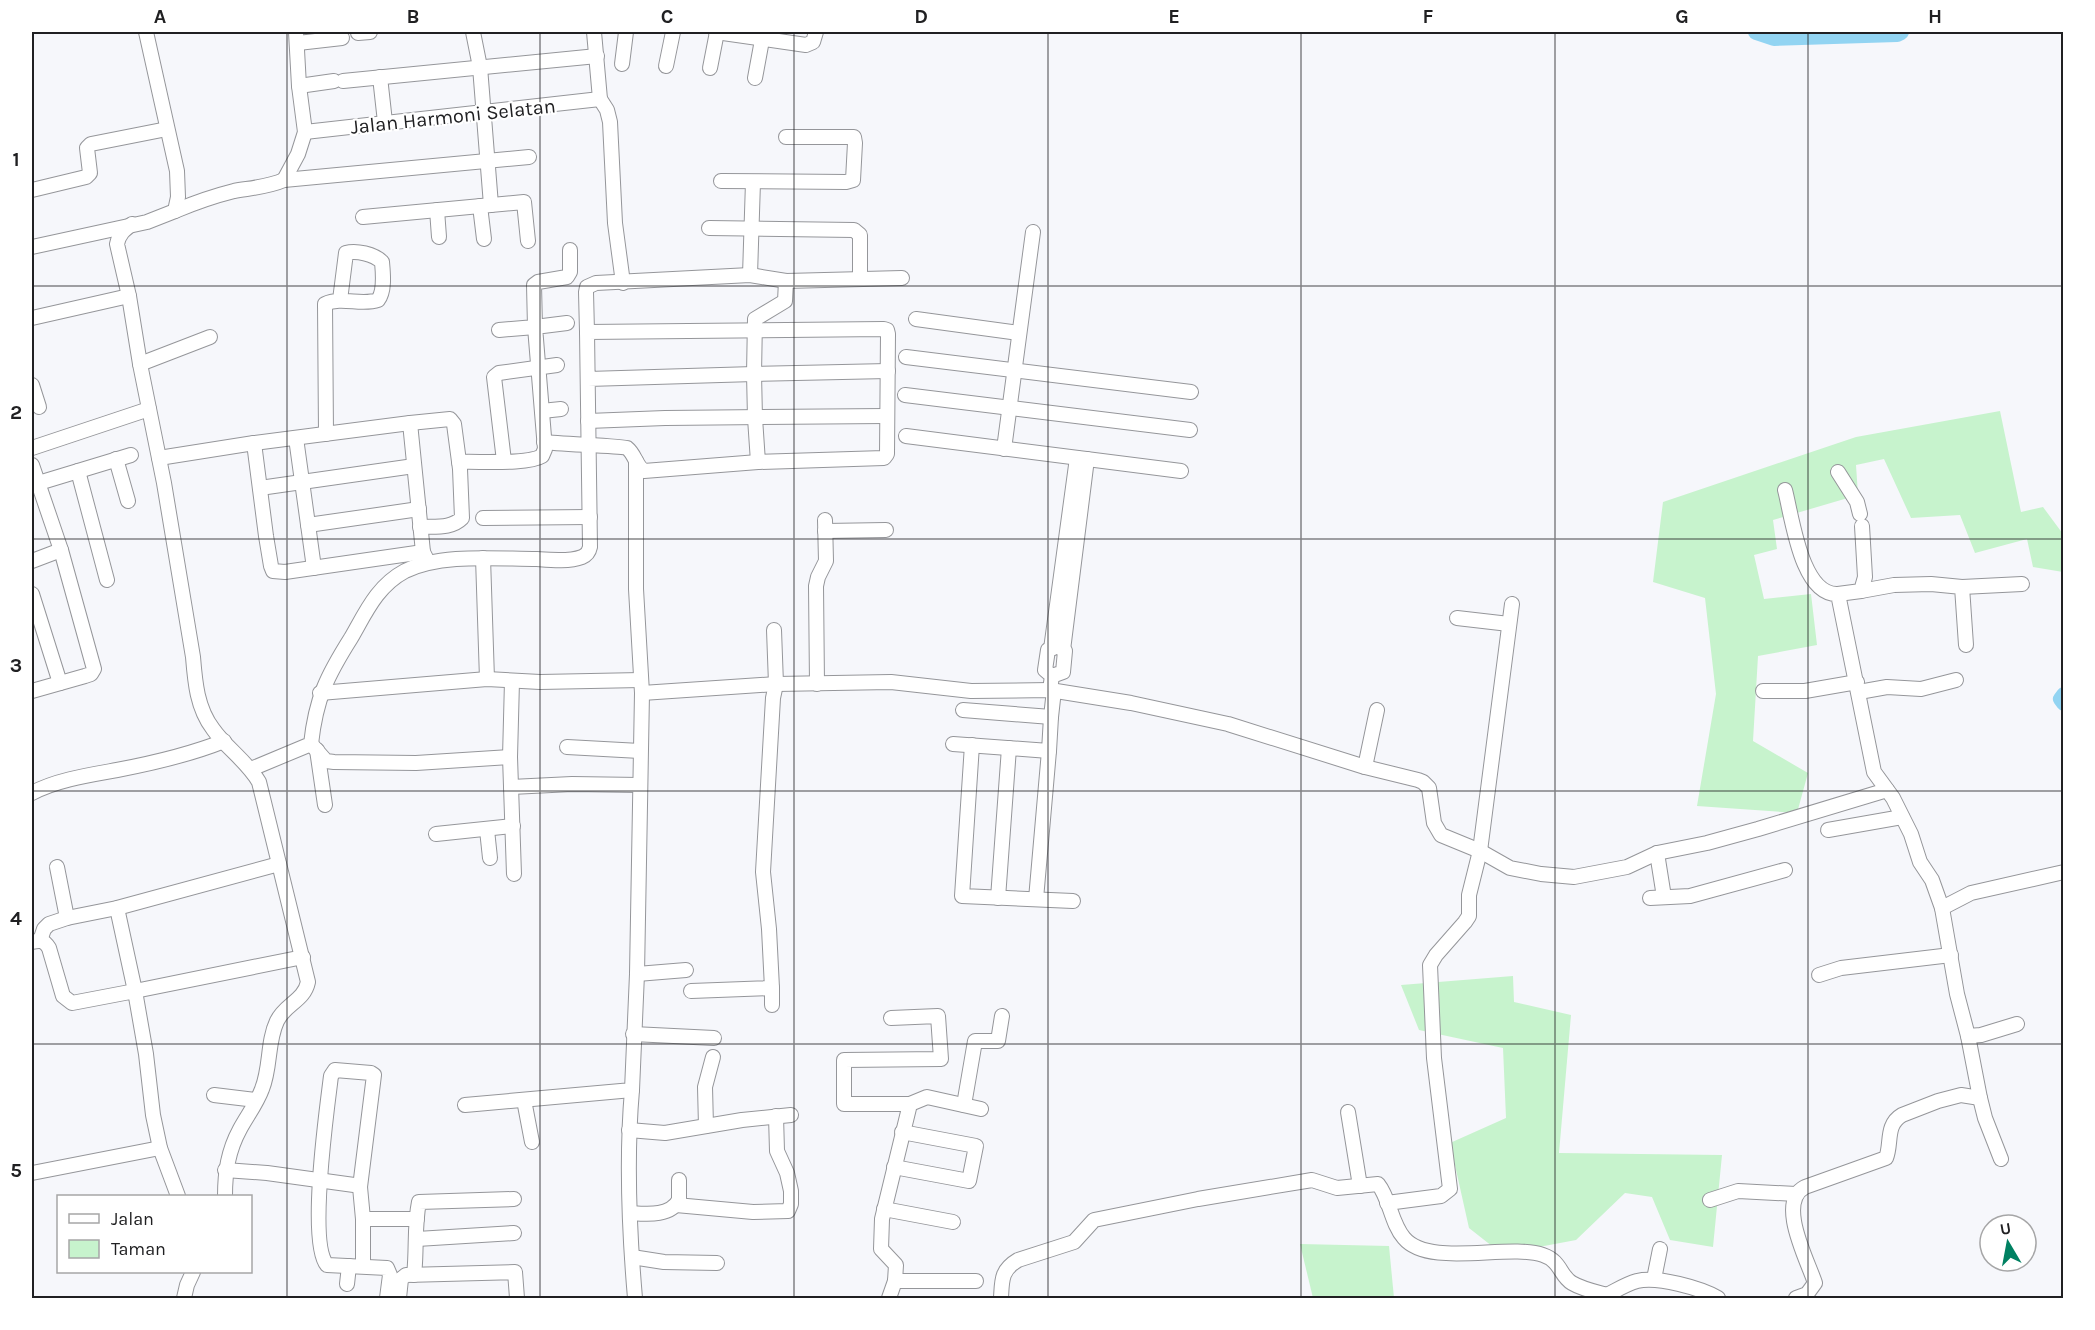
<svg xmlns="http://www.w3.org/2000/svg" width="2095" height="1330" viewBox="0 0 2095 1330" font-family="Karla,sans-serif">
	<rect width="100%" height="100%" fill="#f6f7fb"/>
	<g fill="#c7f3cd">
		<path d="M2000 411 2021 512 2043 507 2063 534V572L2033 567 2027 539 1975 553 1960 515 1911 518 1884 459 1856 465 1858 495 1773 520 1777 549 1754 555 1764 599 1811 594 1817 645 1758 656 1753 741 1808 773 1797 813 1697 806 1716 694 1705 598 1653 582 1663 502 1856 437Z"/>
		<path d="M1513 976 1514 1002 1571 1015 1559 1153 1722 1155 1713 1247 1670 1240 1652 1197 1625 1193 1576 1240 1502 1254 1469 1228 1450 1143 1506 1118 1503 1048 1419 1030 1401 985Z"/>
		<path d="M1300 1244 1389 1246 1394 1298H1313Z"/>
	</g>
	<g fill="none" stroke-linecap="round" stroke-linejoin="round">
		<g stroke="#92d4f2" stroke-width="16">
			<path d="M1756 32 1774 38 1897 34 1901 32"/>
			<path d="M2064 695 2061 699 2064 703"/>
		</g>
		<defs>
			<g id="minor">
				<path d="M473 32 480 67 491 205"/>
				<path d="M594 32 600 99 607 110 610 122 615 223 623 283"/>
				<path d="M716 32 806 45 813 42 816 32"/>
				<path d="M358 33 370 32"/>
				<path d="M298 43 342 38"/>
				<path d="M622 64 626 32"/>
				<path d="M666 66 673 32"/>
				<path d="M710 68 717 32"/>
				<path d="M380 77 385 122"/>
				<path d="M755 78 762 40"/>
				<path d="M343 81 597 56"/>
				<path d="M299 86 334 81"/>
				<path d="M305 132 600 99"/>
				<path d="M284 180 298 154 305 132 299 86 296 32"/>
				<path d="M721 181 846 182 853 180 855 143 854 137H786"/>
				<path d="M32 190 86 177 90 173 87 148 91 144 167 129"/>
				<path d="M480 206 484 239"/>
				<path d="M437 210 439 237"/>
				<path d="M175 211C194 203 214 196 234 191 251 188 268 187 284 180L529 157"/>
				<path d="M363 217 524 202 528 241"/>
				<path d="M132 224C124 230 119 234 117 244L129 296 140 364 164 483 193 657C195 682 197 708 213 729 226 748 247 761 259 782L308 982C304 1001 285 1004 277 1021 267 1042 271 1067 262 1089 257 1103 247 1116 240 1129 228 1151 225 1172 225 1196"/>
				<path d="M709 228 854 230 860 235V279"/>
				<path d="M32 247 147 222 175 211 178 197 177 171 146 32"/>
				<path d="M750 275 753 182"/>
				<path d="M786 281 785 301 755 319 754 374 888 371"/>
				<path d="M32 318 129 296"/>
				<path d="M916 319 1019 333"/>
				<path d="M499 330 535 327 534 285 538 282 567 277 570 272V250"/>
				<path d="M587 332 586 292 587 287 596 283 750 275 786 281 902 278"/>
				<path d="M906 357 1191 392"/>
				<path d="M140 364 210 337"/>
				<path d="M32 385 39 407"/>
				<path d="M905 395 1190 430"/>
				<path d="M542 411 561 409"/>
				<path d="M588 421 665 418 886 416"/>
				<path d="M410 423 423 552 427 560"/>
				<path d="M326 434 325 304C342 296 361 306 378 300 385 291 383 273 382 262 374 254 356 250 346 253L340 300"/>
				<path d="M906 436 1181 471"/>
				<path d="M296 438 314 568"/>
				<path d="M544 442C557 444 623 446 627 448 635 454 636 466 644 471L758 462"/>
				<path d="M254 443 266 536 271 566 273 571 285 572 423 552"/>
				<path d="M32 448 149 409"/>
				<path d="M1004 449 1033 232"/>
				<path d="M159 458 254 443 410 423 450 419 454 424 460 469 462 518C451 529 435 526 420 527"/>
				<path d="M116 459 128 501"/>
				<path d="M504 461 494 377 499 373 557 365"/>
				<path d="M459 462C479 461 527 465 542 456L545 449 535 327 567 323"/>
				<path d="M32 465 61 550 94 669 91 674 85 676 32 691"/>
				<path d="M78 471 107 580"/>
				<path d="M1838 472 1857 502 1860 514"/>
				<path d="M32 485 131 455"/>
				<path d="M260 488 414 466"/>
				<path d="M1785 490C1792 516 1801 596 1838 594L1874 772 1893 798 1911 834 1920 862 1932 880 1942 908 1957 994 1968 1036 1980 1098 1985 1118 2001 1159"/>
				<path d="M483 518 590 517"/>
				<path d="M308 525 419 509"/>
				<path d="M825 531 886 530"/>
				<path d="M483 558 487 679"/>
				<path d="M32 561 61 550"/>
				<path d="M1962 587 2022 584"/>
				<path d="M1861 591 1894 585 1931 584 1962 587 1966 645"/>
				<path d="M32 594 60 683"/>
				<path d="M1838 594 1861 591 1865 577 1862 526"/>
				<path d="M1457 618 1509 624"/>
				<path d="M1051 649 1077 458"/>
				<path d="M1063 650 1087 459"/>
				<path d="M817 684 816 586 818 577 826 561 825 520"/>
				<path d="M1050 690 1052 676 1045 670 1048 650 1058 646 1065 651 1063 672 1052 676"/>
				<path d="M1763 691H1805L1857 682"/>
				<path d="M1859 692 1887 687 1921 689 1956 680"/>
				<path d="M320 693 487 679 540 682 641 680"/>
				<path d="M642 693 776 684 891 682 971 691 1050 690 1131 703 1228 724 1365 767 1418 780 1423 782 1429 788 1434 823 1441 835 1480 851 1510 868 1541 874 1574 877 1627 867 1657 853 1707 843 1758 829 1887 790"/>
				<path d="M963 710 1051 717 1054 690"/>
				<path d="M311 744 326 761 334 762 416 763 510 757 514 874"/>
				<path d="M953 744 1049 751 1051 717"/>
				<path d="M972 745 962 896 1073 901"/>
				<path d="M567 747 640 751"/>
				<path d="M317 750 325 805"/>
				<path d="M510 757 512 681"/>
				<path d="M1365 767 1377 710"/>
				<path d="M251 769 311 744C316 698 327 676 351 638 366 612 377 586 405 571 441 553 497 559 537 559 550 560 569 562 582 557 587 555 589 552 590 547L587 332 884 329 887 330 888 334 887 454 884 458 758 462 755 418 754 374 588 379"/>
				<path d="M511 787 572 784 640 785"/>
				<path d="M32 793C56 780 89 775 117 770 154 763 189 755 224 741"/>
				<path d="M487 830 490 858"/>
				<path d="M1828 830 1902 817"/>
				<path d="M436 834 513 826"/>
				<path d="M1657 853 1664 897"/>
				<path d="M57 867 67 918"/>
				<path d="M998 898 1009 748"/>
				<path d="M1650 898 1690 896 1785 870"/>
				<path d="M1036 899 1049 751"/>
				<path d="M117 908 135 991 303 957"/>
				<path d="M1942 908 1971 893 2064 872"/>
				<path d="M40 941 44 929 49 924 67 918 117 908 279 864"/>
				<path d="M32 942C40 940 44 940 49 948L63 996 72 1003 135 991 146 1054 153 1115 160 1148 178 1196"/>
				<path d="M637 974 686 970"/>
				<path d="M1819 975 1841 968 1951 955"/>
				<path d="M691 991 772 988 769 929 763 872 773 698 776 684 774 630"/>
				<path d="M772 1005V988"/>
				<path d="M891 1018 938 1016 941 1059 844 1060V1104H910"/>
				<path d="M633 1034 714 1038"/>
				<path d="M1968 1036 1981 1035 2017 1024"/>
				<path d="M632 1090C626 1159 629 1229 635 1298"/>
				<path d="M214 1095 256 1100"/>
				<path d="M524 1100 532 1142"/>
				<path d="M465 1105 632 1090 637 974 642 693 636 589V461"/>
				<path d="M964 1105 975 1041H998L1002 1016"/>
				<path d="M1348 1112 1360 1186"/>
				<path d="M706 1126 705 1087 713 1057"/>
				<path d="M629 1130 665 1133 742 1120 791 1115"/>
				<path d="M894 1167 969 1181 976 1146 902 1132"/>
				<path d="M225 1170 267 1173 354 1185 360 1187 363 1219H417"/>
				<path d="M32 1173 160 1148"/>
				<path d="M360 1187 374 1075 371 1073 335 1070 331 1076C327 1108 308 1243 327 1265L387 1268 390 1275 387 1298"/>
				<path d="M1710 1200 1738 1191 1796 1194"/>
				<path d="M1387 1203 1441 1196 1450 1189 1434 1058 1430 965 1436 955 1465 922 1469 916V895L1480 851 1512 604"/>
				<path d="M676 1205 753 1212 788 1211 791 1204V1191L787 1173 777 1151 776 1116"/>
				<path d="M884 1209 953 1222"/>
				<path d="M630 1213C646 1214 670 1217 679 1200V1180"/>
				<path d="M363 1219V1266"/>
				<path d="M417 1239 514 1233"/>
				<path d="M632 1257 664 1262 717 1263"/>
				<path d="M414 1275C417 1251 414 1226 419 1202L514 1199"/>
				<path d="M1654 1279 1660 1249"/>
				<path d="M895 1281 896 1265 881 1249 882 1219 910 1104 927 1097 981 1109"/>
				<path d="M347 1284 349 1266"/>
				<path d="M1607 1295C1617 1290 1626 1284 1637 1281 1658 1276 1700 1288 1718 1298"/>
				<path d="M184 1298 187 1285 193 1272"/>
				<path d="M399 1298 401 1279 406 1275 515 1272 517 1298"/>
				<path d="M889 1298 895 1281H976"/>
				<path d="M1001 1298C1002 1280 1001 1270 1018 1260L1074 1242 1094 1220 1198 1199 1312 1180 1337 1188 1378 1184C1390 1199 1391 1223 1404 1238 1429 1268 1508 1243 1543 1255 1561 1261 1560 1276 1572 1283 1582 1289 1596 1292 1607 1295L1610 1298"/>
				<path d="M1796 1298 1807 1294 1815 1283C1808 1261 1776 1202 1805 1187L1886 1158C1892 1144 1885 1125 1902 1115L1938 1101 1961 1095 1980 1098"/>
			</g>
		</defs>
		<use href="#minor" stroke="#95969a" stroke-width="16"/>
		<use href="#minor" stroke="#fff" stroke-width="14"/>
	</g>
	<path fill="none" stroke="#202022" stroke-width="1.5" stroke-opacity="0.55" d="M287 32V1298M540 32V1298M794 32V1298M1048 32V1298M1301 32V1298M1555 32V1298M1808 32V1298M32 286H2064M32 539H2064M32 791H2064M32 1044H2064"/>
	<g text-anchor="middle" stroke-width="4.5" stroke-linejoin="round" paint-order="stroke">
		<g font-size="20" fill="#202022" stroke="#fff">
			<text transform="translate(453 116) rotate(-6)" y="7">Jalan Harmoni Selatan</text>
		</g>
	</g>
	<rect width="2095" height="1330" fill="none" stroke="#ffffff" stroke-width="66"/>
	<rect x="57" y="1195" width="195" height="78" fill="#ffffff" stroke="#a6a6a7" stroke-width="1.5"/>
	<rect x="69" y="1214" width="30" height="9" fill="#ffffff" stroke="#a6a6a7" stroke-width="1.5"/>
	<text x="111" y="1225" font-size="18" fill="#202022">Jalan</text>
	<rect x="69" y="1240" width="30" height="18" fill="#c7f3cd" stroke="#a6a6a7" stroke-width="1.5"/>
	<text x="111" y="1255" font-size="18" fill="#202022">Taman</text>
	<g transform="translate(2008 1243) rotate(350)"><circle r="28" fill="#ffffff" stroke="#a6a6a7" stroke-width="1.5"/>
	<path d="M0-4.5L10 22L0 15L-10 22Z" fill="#008162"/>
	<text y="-9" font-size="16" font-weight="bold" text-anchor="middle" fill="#202022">U</text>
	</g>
	<rect x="33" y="33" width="2029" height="1264" fill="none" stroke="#202022" stroke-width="2"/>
	<g font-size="20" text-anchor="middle" font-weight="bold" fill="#202022">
		<text x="160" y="23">A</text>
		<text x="413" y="23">B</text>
		<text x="667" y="23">C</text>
		<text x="921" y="23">D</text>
		<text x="1174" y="23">E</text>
		<text x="1428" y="23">F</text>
		<text x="1682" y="23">G</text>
		<text x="1935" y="23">H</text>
		<text x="16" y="166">1</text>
		<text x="16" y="419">2</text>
		<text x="16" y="672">3</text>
		<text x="16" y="925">4</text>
		<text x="16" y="1177">5</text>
	</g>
</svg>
